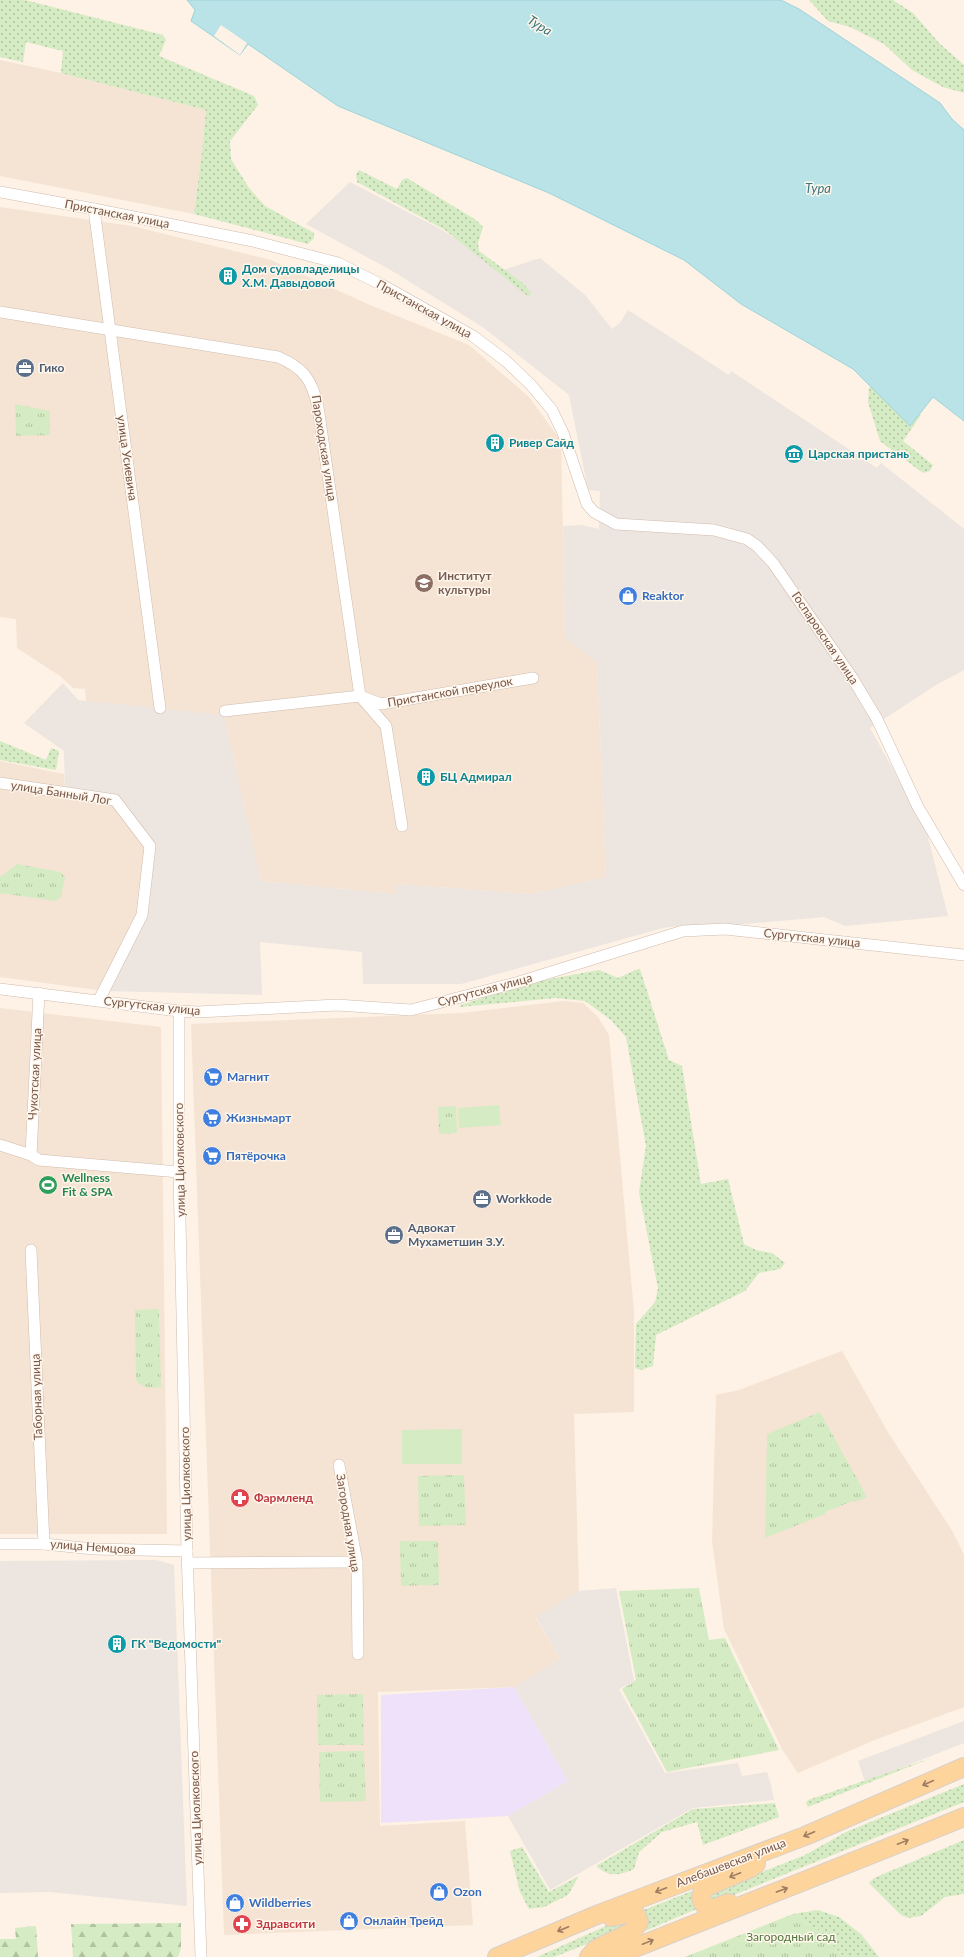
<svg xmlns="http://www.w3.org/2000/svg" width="964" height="1957" viewBox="0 0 964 1957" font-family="Lato,sans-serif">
	<defs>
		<pattern id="grass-dots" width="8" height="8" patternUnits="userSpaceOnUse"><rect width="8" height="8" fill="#d5ebc3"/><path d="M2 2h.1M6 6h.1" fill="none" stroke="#b2c1a0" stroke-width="1.8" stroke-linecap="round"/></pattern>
		<pattern id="forest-firs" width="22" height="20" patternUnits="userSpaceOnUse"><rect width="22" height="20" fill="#d5ebc3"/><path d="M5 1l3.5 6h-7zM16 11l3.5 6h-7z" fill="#b2c1a0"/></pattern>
		<pattern id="park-tufts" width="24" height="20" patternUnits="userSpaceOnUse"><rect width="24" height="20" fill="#d5ebc3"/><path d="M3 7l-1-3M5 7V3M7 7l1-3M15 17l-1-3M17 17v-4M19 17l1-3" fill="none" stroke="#b2c1a0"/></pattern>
	</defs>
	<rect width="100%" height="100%" fill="#fdf2e5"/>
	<g fill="#f5e4d3">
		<path d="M0 60 61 73 206 110 202 151 194 214 0 176Z"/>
		<path d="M0 207 132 226 271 260 370 305 469 345 529 397 561 441 565 637 597 663 606 877 531 894 397 884 396 894 261 881 224 715 86 701 85 689 73 688 60 676 17 648 16 619 0 617Z"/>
		<path d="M0 761 64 774 65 791 115 800 150 846 142 915 105 991 0 977Z"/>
		<path d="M564 1001 583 1003 598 1017 609 1035 634 1312V1412L574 1414 579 1591 536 1618 560 1659 514 1687 378 1692 380 1826 465 1821 473 1925 224 1935 191 1024 462 1013Z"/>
		<path d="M0 1008 161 1027 167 1534H0Z"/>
		<path d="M842 1351 889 1434 953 1532 964 1555V1707L877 1739 798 1773 782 1749 724 1629 712 1541 716 1395 739 1390Z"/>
	</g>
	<g fill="#ede5df">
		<path d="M350 182 444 231 503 270 540 258 585 295 612 329 620 323 628 310 729 375 731 371 877 468 881 463 964 529V670L936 685 870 728 926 829 948 916 845 926 824 917 712 927 685 925 663 928 461 984H363L362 952 260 942 262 995 105 991 142 915 150 846 115 800 65 791 64 751 24 723 63 683 78 700 224 715 261 881 396 894 397 884 531 894 606 877 597 663 565 637 563 526 582 525 599 529 600 491 588 490 569 395 484 328 389 269 306 224Z"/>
		<path d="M156 1560 174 1565 187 1906 50 1892 0 1893V1561Z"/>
		<path d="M616 1588 634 1681 619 1689 665 1773 738 1763 742 1776 767 1772 771 1785 774 1800 693 1808 550 1890 508 1816 568 1781 514 1687 560 1659 536 1617 579 1591Z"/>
		<path d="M964 1721V1743L865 1782 858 1761Z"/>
	</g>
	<path fill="#efe1f9" d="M514 1687 568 1781 508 1816 381 1823V1695Z"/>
	<g fill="url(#grass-dots)">
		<path d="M0 0H25L163 35 166 40 159 56 254 96 258 105 230 141 231 159 249 188 265 206 314 233V238L308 244 194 214 202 151 206 110 61 73 63 51 26 42 23 62 0 57Z"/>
		<path d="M809 0H893L913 13 939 43 964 65V93L943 87 912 70 884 44 850 27 828 21Z"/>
		<path d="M359 170 397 189 402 180 407 178 476 220 483 227 478 243 479 251 524 284 531 293 529 297 445 230 357 182 356 174Z"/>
		<path d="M881 380 921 415 903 441 933 465 930 471 923 473 880 441 868 402 869 388 873 383Z"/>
		<path d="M0 741 46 760 51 748 59 751 56 770 0 760Z"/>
		<path d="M638 969H640L669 1060 682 1066 701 1184 728 1179 744 1244 756 1250 772 1253 785 1263 780 1269 759 1273 745 1291 656 1335 653 1366 641 1370 635 1368 636 1324 655 1302 658 1288 639 1192 646 1146 626 1037 611 1020 585 1001 556 998 459 1007 461 1005 528 983 599 970 618 978Z"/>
		<path d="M931 1758 808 1807 806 1803 808 1800Z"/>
		<path d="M964 1784V1802L714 1903 707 1894 805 1855 846 1832Z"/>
		<path d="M775 1803 779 1817 703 1845 697 1822 662 1832 639 1852 634 1869C619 1876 609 1877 596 1866L693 1809Z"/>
		<path d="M964 1840V1894L945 1897 921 1916 909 1918 901 1915 869 1883 874 1878Z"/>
		<path d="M522 1847 549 1892 579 1876 568 1895 544 1907 529 1909 520 1892 510 1851Z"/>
		<path d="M697 1889 699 1908 645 1931 646 1923 641 1911Z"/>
		<path d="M818 1910 839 1917 861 1934 879 1957H844L817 1929 793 1914Z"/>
		<path d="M628 1916 630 1927 554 1957H537Z"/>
	</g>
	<g fill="url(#forest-firs)">
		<path d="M181 1923V1948L178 1957H73L71 1924Z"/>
		<path d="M36 1926 38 1957H0V1939H16L15 1928Z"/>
	</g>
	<g fill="url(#park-tufts)">
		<path d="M15 404 50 411V435L16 436Z"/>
		<path d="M17 864 60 872 65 877 61 897 56 901 0 893V877Z"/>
		<path d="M456 1106 457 1133 439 1134 438 1107Z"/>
		<path d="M159 1309 161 1387C150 1388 143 1389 136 1380L135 1310Z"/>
		<path d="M820 1412 867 1497 855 1502 853 1501 825 1512V1514L765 1538 767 1434Z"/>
		<path d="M464 1475 466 1525 419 1526 418 1476Z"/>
		<path d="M400 1541H438L439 1585 401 1586Z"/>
		<path d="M699 1588 709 1640 725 1638 779 1750 667 1772 622 1689 636 1680 619 1591Z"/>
		<path d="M363 1694 364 1745H318L317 1695Z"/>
		<path d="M364 1751 366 1801 320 1802 319 1752Z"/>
		<path d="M793 1914 817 1929 844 1957H685Z"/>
	</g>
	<g fill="#d5ebc3">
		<path d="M499 1105 501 1125 459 1128 458 1108Z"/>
		<path d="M462 1429V1464H402V1430Z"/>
	</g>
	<path fill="#b9e3e7" stroke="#9ed3d9" d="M187 0H781L799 9 940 103 952 119 964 130V421L933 397 910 426 853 369 741 304 684 260 549 193 338 106 248 44 240 55 191 21 195 10Z"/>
	<path fill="#fdf2e5" d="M221 25 247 43 240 55 214 36Z"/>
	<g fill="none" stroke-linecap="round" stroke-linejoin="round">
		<defs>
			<g id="minor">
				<path d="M0 192 94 209 253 241 338 263 384 286 473 336 506 361 531 385 552 410 563 433 587 504 594 512 616 524 714 530 747 539 757 546 773 563 853 679 877 719 918 807 964 885"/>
				<path d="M94 209 160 708"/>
				<path d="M0 312 278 357C304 368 312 380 318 407L360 696 386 726 402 826"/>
				<path d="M225 711 360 696 381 704 533 678"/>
				<path d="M0 783 115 800 150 846 142 915 99 1000"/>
				<path d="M0 989 179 1011 198 1012 337 1005 411 1010 519 982 683 931 725 929 964 955"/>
				<path d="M39 993 31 1155 39 1160 179 1172"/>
				<path d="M179 1011V1172L187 1551 201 1957"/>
				<path d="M0 1145 31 1155"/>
				<path d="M31 1250 44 1544"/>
				<path d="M339 1465 357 1562 358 1654"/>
				<path d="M0 1544H44L94 1549 187 1551"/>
				<path d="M187 1563 357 1562"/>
			</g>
			<g id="primary">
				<path d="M729 1903C724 1904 718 1908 713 1908 700 1908 698 1894 706 1887L751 1868 756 1864"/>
				<path d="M497 1957 599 1914 805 1836 964 1767"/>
				<path d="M589 1957 596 1949 633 1931 639 1922 636 1915 632 1913 611 1917"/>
				<path d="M612 1957C729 1910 847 1865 964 1817"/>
			</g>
		</defs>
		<use href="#minor" stroke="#d1bbad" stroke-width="12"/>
		<use href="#primary" stroke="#d9d0cc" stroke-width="20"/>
		<use href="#minor" stroke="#fff" stroke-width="11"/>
		<use href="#primary" stroke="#fdd49c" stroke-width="18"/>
	</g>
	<defs><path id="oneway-shaft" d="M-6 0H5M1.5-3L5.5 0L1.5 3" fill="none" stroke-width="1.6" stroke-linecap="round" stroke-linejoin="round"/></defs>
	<g stroke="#9f7c62">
		<use href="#oneway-shaft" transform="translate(928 1783) rotate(156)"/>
		<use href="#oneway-shaft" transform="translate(809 1834) rotate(157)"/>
		<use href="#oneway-shaft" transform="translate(903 1842) rotate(-22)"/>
		<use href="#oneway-shaft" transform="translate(735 1875) rotate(158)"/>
		<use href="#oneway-shaft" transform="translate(661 1890) rotate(159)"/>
		<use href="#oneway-shaft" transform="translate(782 1890) rotate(-20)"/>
		<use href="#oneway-shaft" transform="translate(563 1929) rotate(157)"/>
		<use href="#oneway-shaft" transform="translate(648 1942) rotate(-22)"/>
	</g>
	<defs>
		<symbol id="building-disc" viewBox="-11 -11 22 22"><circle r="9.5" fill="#0f9aa8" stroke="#fff6ec"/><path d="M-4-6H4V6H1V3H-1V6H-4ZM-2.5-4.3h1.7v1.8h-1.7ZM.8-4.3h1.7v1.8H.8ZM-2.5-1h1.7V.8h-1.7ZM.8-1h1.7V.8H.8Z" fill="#fff"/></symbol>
		<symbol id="office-disc" viewBox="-11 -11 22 22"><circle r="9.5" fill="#5c6f8a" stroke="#fff6ec"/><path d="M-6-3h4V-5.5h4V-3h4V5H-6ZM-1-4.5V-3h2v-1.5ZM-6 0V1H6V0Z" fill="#fff"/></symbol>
		<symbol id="museum-disc" viewBox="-11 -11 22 22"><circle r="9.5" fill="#0f9aa8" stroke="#fff6ec"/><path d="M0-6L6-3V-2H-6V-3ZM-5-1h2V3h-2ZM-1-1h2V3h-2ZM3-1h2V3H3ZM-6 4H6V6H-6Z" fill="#fff"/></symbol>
		<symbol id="university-disc" viewBox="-11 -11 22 22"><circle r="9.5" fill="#8d6e63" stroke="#fff6ec"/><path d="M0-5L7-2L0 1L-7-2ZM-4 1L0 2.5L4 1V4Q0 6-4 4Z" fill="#fff"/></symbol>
		<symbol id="shop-disc" viewBox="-11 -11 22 22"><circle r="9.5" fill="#3f7fe0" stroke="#fff6ec"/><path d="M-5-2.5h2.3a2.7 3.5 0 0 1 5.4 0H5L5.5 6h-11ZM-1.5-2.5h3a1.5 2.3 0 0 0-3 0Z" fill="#fff"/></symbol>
		<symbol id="supermarket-disc" viewBox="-11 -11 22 22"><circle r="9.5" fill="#3f7fe0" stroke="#fff6ec"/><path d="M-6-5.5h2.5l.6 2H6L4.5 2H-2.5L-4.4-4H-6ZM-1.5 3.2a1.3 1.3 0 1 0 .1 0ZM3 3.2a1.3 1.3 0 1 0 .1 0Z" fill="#fff"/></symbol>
		<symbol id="stadium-disc" viewBox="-11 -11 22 22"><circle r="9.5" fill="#2e9e5b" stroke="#fff6ec"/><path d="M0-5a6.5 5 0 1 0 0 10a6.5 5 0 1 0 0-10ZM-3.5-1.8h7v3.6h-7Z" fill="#fff"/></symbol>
		<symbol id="pharmacy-disc" viewBox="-11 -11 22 22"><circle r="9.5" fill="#e0444e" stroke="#fff6ec"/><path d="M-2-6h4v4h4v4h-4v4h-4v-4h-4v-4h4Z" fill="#fff"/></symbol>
	</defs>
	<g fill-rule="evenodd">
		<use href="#building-disc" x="217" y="265" width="22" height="22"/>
		<use href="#office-disc" x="14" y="357" width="22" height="22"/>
		<use href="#building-disc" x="484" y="432" width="22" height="22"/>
		<use href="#museum-disc" x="783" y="443" width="22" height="22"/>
		<use href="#university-disc" x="413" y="572" width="22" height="22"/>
		<use href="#shop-disc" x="617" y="585" width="22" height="22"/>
		<use href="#building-disc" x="415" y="766" width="22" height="22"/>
		<use href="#supermarket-disc" x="202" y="1066" width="22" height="22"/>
		<use href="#supermarket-disc" x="201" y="1107" width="22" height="22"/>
		<use href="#supermarket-disc" x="201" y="1145" width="22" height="22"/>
		<use href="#stadium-disc" x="37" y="1174" width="22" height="22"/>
		<use href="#office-disc" x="471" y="1188" width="22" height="22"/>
		<use href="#office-disc" x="383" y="1224" width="22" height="22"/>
		<use href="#pharmacy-disc" x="229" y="1487" width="22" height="22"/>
		<use href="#building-disc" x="106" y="1633" width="22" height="22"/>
		<use href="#shop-disc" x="428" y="1881" width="22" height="22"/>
		<use href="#shop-disc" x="224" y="1892" width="22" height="22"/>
		<use href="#shop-disc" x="338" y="1910" width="22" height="22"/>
		<use href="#pharmacy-disc" x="231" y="1913" width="22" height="22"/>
	</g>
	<g text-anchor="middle" stroke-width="3" stroke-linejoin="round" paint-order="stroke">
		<g font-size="12" fill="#775749" stroke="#fff6ec">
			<text transform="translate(117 214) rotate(11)" y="4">Пристанская улица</text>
			<text transform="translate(424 309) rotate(29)" y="4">Пристанская улица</text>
			<text transform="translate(324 448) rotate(81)" y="4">Пароходская улица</text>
			<text transform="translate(127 458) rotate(82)" y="4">улица Усиевича</text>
			<text transform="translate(825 638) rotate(56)" y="4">Госпаровская улица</text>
			<text transform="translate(450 692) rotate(-10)" y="4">Пристанской переулок</text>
			<text transform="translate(61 793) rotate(9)" y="4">улица Банный Лог</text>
			<text transform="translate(812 938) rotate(6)" y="4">Сургутская улица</text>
			<text transform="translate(485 990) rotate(-15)" y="4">Сургутская улица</text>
			<text transform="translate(152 1006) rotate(6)" y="4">Сургутская улица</text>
			<text transform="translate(35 1074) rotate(-87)" y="4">Чукотская улица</text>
			<text transform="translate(180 1160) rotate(-91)" y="4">улица Циолковского</text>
			<text transform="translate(37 1397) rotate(-92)" y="4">Таборная улица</text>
			<text transform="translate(186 1484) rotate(-91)" y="4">улица Циолковского</text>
			<text transform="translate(348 1523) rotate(81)" y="4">Загородная улица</text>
			<text transform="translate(93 1547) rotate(4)" y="4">улица Немцова</text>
			<text transform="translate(196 1808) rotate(-92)" y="4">улица Циолковского</text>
			<text transform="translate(731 1863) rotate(-21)" y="4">Алебашевская улица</text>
		</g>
		<g font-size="12" font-weight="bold" fill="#0d838f" stroke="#fff6ec" text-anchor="start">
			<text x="242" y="273">Дом судовладелицы<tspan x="242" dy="14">Х.М. Давыдовой</tspan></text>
			<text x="509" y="447">Ривер Сайд</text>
			<text x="808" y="458">Царская пристань</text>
			<text x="440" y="781">БЦ Адмирал</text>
			<text x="131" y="1648">ГК "Ведомости"</text>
		</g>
		<g font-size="12" font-weight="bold" fill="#4e5e75" stroke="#fff6ec" text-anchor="start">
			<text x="39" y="372">Гико</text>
			<text x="496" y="1203">Workkode</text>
			<text x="408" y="1232">Адвокат<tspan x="408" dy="14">Мухаметшин З.У.</tspan></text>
		</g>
		<g font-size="12" font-weight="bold" fill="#785e54" stroke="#fff6ec" text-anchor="start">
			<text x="438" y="580">Институт<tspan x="438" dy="14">культуры</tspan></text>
		</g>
		<g font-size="12" font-weight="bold" fill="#366cbe" stroke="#fff6ec" text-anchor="start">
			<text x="642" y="600">Reaktor</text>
			<text x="227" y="1081">Магнит</text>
			<text x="226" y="1122">Жизньмарт</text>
			<text x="226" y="1160">Пятёрочка</text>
			<text x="453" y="1896">Ozon</text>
			<text x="249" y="1907">Wildberries</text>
			<text x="363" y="1925">Онлайн Трейд</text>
		</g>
		<g font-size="12" font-weight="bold" fill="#27864d" stroke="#fff6ec" text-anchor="start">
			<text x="62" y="1182">Wellness<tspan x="62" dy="14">Fit &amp; SPA</tspan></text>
		</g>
		<g font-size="12" font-weight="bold" fill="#be3a42" stroke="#fff6ec" text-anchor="start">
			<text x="254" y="1502">Фармленд</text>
			<text x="256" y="1928">Здравсити</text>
		</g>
		<g font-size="12" fill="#52773e" stroke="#fff6ec">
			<text x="791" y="1941">Загородный сад</text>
		</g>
		<g font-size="13" font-style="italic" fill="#3c757c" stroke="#fff6ec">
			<text transform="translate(540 25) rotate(32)" y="5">Тура</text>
			<text x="818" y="193">Тура</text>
		</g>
	</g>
</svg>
